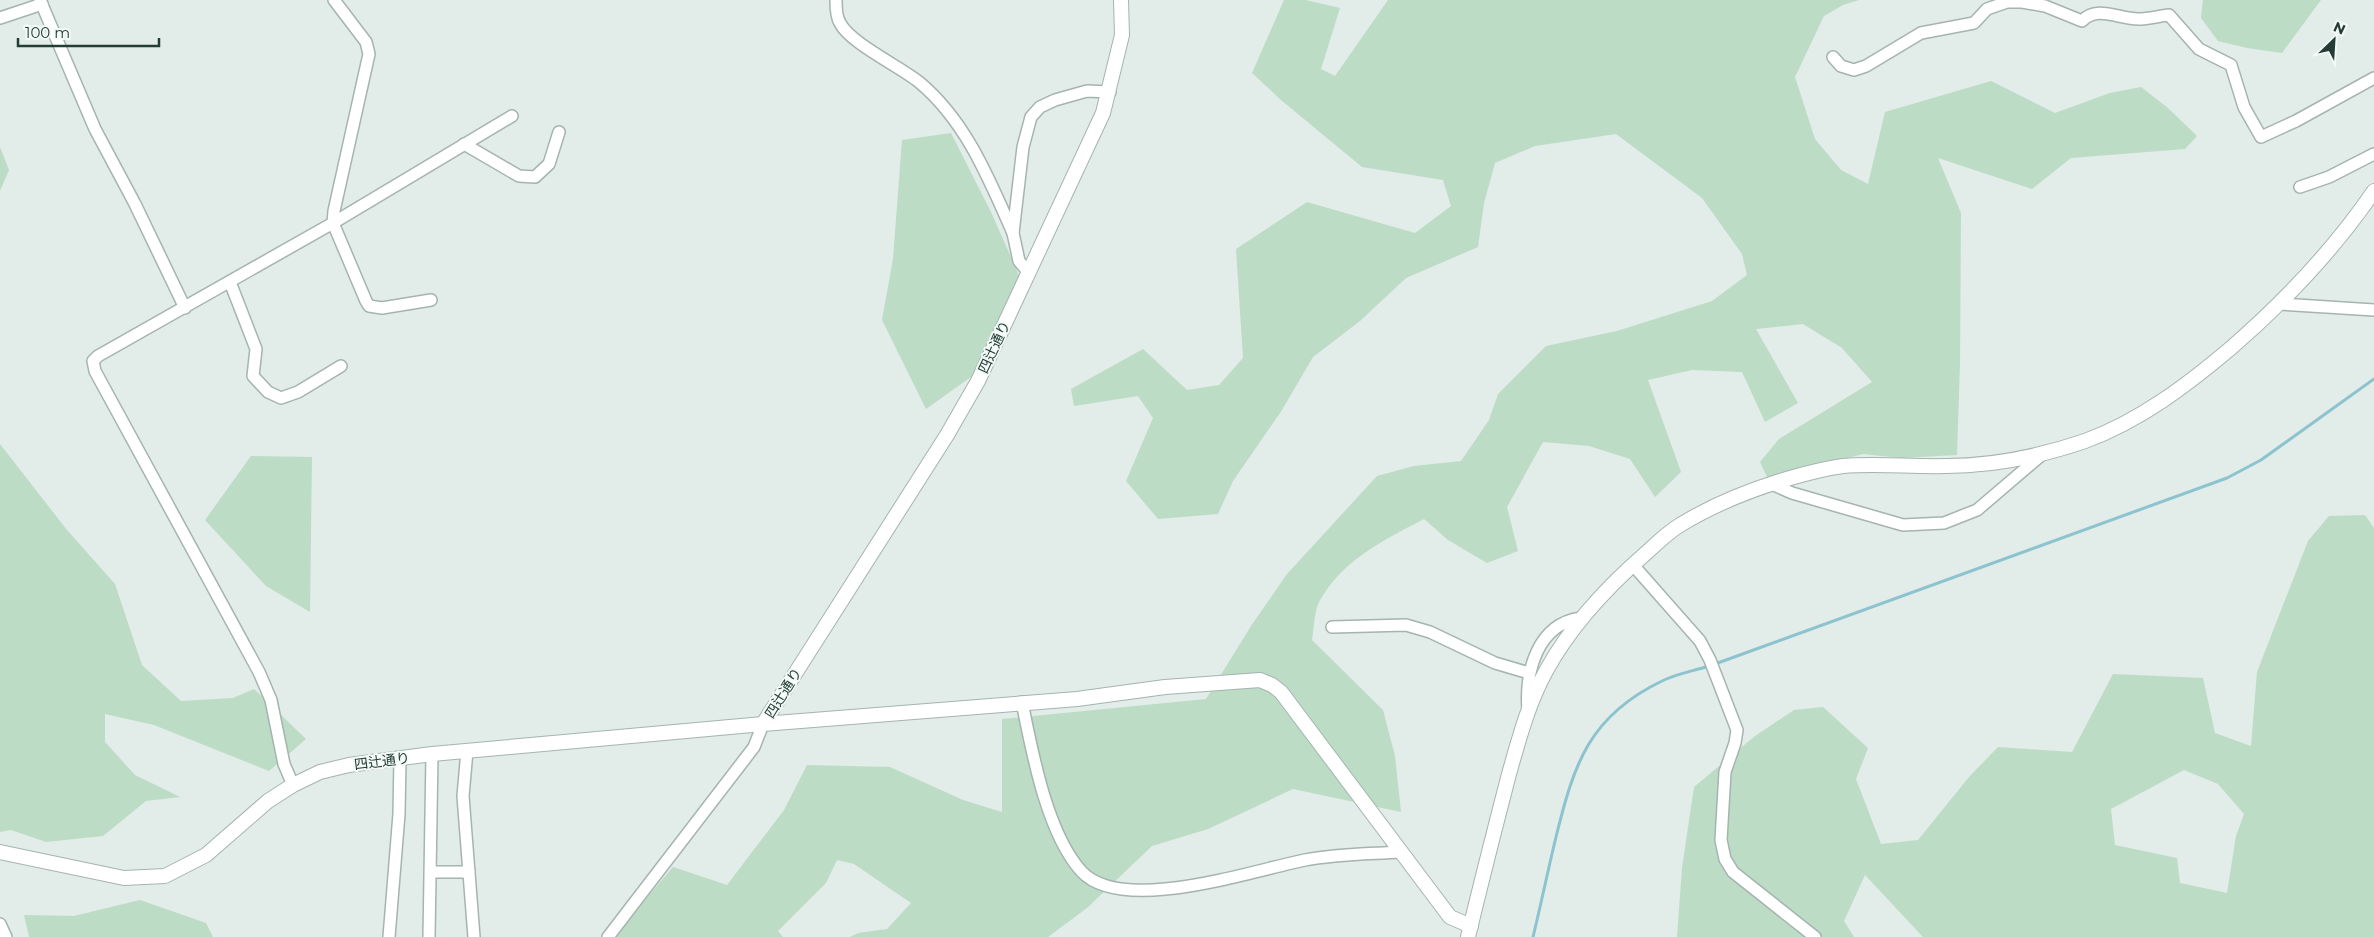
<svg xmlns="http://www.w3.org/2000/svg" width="2374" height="937" viewBox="0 0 2374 937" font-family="Montserrat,'Noto Sans JP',sans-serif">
	<rect width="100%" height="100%" fill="#e2ece8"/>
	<g fill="#bcdcc6" fill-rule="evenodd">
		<path d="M1284 0H1306L1340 8 1321 69 1335 76 1388 0H1859L1843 5 1824 16 1795 77 1815 139 1841 170 1868 184 1885 112 1991 81 2055 113 2110 93 2141 87 2168 108 2197 136 2185 149 2071 158 2032 189 1938 158 1961 213 1960 363 1957 455 1901 458 1863 454 1768 479 1760 462 1779 439 1872 382 1842 348 1803 324 1756 329 1798 403 1765 422 1742 372 1692 370 1648 380 1681 472 1655 497 1630 459 1589 446 1543 442 1507 507 1518 551 1487 563 1448 540 1424 519C1384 540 1342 560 1319 602 1314 612 1314 629 1312 640L1383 710 1395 756 1401 812 1293 789 1208 829 1152 846 1087 908 1048 937H850L858 933 887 929 911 903 854 864 837 860 826 883 778 931 783 937H613L673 867 727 885 784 810 807 765 890 767 963 800 1002 812V719L1206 699 1251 626 1287 574 1377 476 1414 466 1461 461 1489 420 1498 394 1546 346 1617 331 1712 301 1747 275 1742 254 1702 198 1616 134 1535 146 1495 163 1484 203 1478 247 1406 278 1360 321 1313 357 1282 410 1233 481 1218 514 1158 519 1126 481 1153 418 1138 396 1074 406 1071 389 1143 349 1187 390 1219 385 1243 358 1236 249 1307 202 1415 233 1451 206 1443 180 1362 167 1281 100 1252 73Z"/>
		<path d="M2203 0H2321L2282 53 2247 48 2218 41 2201 18Z"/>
		<path d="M951 133 991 212 1022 282 982 369 926 409 882 320 893 259 902 140Z"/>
		<path d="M0 147 9 170 0 191Z"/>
		<path d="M0 444 67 530 115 584 142 665 181 701 233 698 254 689 306 739 269 771 154 725 105 714V742L135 775 180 797 146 801 103 836 46 842 11 830 0 832Z"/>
		<path d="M251 456 312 457 310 612 266 586 205 520Z"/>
		<path d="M2365 515 2374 528V937H1923L1865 875 1844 921 1854 937H1677L1682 868 1694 787 1755 736 1794 710 1823 707 1868 748 1856 779 1881 844 1918 840 1969 777 1998 747 2072 752 2113 674 2203 678 2215 733 2251 746 2257 672 2308 541 2329 516ZM2184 770 2218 784 2244 814 2236 836 2227 893 2180 883 2177 858 2115 845 2111 809Z"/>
		<path d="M140 900 206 923 213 937H29L24 915 74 916Z"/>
	</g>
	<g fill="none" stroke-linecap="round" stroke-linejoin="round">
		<g stroke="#8cc3cf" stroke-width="3">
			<path d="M1715 664 2227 478 2261 460 2374 379"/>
			<path d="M1533 937C1541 904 1548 870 1556 837 1574 764 1589 716 1662 681 1676 674 1693 671 1709 666"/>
		</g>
		<defs>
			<g id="minor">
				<path d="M40 0 95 129 135 204 185 308"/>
				<path d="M334 0 366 42 369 54 334 211 333 223 366 301 369 306 382 308 431 300"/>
				<path d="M836 0C836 7 836 17 840 23 850 43 899 66 919 82 966 121 989 179 1013 233"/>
				<path d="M0 18 42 4"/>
				<path d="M1833 57 1841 66 1854 70 1866 66 1921 33 1974 23 1987 9 2007 2H2022L2045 6 2082 21C2097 5 2119 19 2138 19 2148 19 2159 16 2169 15L2199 49 2231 65 2244 107 2261 137 2296 121 2374 78"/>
				<path d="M464 144 519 176 535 177 549 164 559 132"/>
				<path d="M2300 187 2329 177 2374 154"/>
				<path d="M1029 273 1019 261 1013 233 1023 147 1031 117 1040 107 1055 100 1087 91 1110 92"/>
				<path d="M230 282 256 349 253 376 268 392 281 398 298 392 341 366"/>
				<path d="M2280 304 2374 310"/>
				<path d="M1772 484 1792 493 1903 525 1944 523 1977 510 2045 452"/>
				<path d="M1633 565 1700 641 1710 660 1737 730 1735 743 1725 772 1721 840 1725 859 1733 872 1815 937"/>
				<path d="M1332 627 1406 625 1430 632 1495 663 1529 673"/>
				<path d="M1022 702C1032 752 1047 834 1082 872 1123 915 1254 870 1305 860 1336 854 1368 854 1400 852"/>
				<path d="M1528 710C1525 672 1537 624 1581 618"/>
				<path d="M467 751 463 796 474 937"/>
				<path d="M293 785 284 764 271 700 259 672 95 371 93 361 98 356 333 223 512 116"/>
				<path d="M431 872H469"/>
				<path d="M0 924 6 937"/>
				<path d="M389 937 399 814 400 759"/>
				<path d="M429 937 432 754"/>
				<path d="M608 937 754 747 763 724"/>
			</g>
			<g id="tertiary">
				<path d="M763 724 947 435 978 381 1103 113 1122 35 1121 0"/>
				<path d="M0 852 124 878 165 876 206 855 268 801 293 785 320 772 349 765 432 754 763 724 1077 699 1165 687 1260 680 1272 685 1281 692 1450 917 1471 926"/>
				<path d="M1468 937C1481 883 1495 828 1509 774 1519 739 1528 704 1546 671 1571 625 1606 588 1645 554 1656 544 1667 533 1680 525 1711 506 1745 492 1780 481 1800 475 1821 469 1843 466 1877 463 1911 467 1946 466 1992 466 2041 456 2085 441 2140 421 2187 385 2231 348 2285 301 2333 251 2374 191"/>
			</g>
		</defs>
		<use href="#minor" stroke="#a5b4af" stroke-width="14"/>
		<use href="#tertiary" stroke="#a5b4af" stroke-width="16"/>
		<use href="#minor" stroke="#fff" stroke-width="11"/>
		<use href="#tertiary" stroke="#fff" stroke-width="14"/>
	</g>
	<g text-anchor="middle" stroke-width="4" stroke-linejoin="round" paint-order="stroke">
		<g font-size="14" fill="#233d36" stroke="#f3f9f6">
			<text transform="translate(994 347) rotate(-65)" y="5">四辻通り</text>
			<text transform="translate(783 693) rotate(-58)" y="5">四辻通り</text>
			<text transform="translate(382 761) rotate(-7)" y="5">四辻通り</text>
		</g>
	</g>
	<g transform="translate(2334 40) rotate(25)" stroke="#f3f9f6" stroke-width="4" paint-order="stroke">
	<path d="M0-4L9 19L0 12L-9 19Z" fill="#233d36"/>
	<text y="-8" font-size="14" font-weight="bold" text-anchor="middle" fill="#233d36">N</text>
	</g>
	<path d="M18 38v8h141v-8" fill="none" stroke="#233d36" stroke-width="2.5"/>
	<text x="25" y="38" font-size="15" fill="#233d36" stroke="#f3f9f6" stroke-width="4" paint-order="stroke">100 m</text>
</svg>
